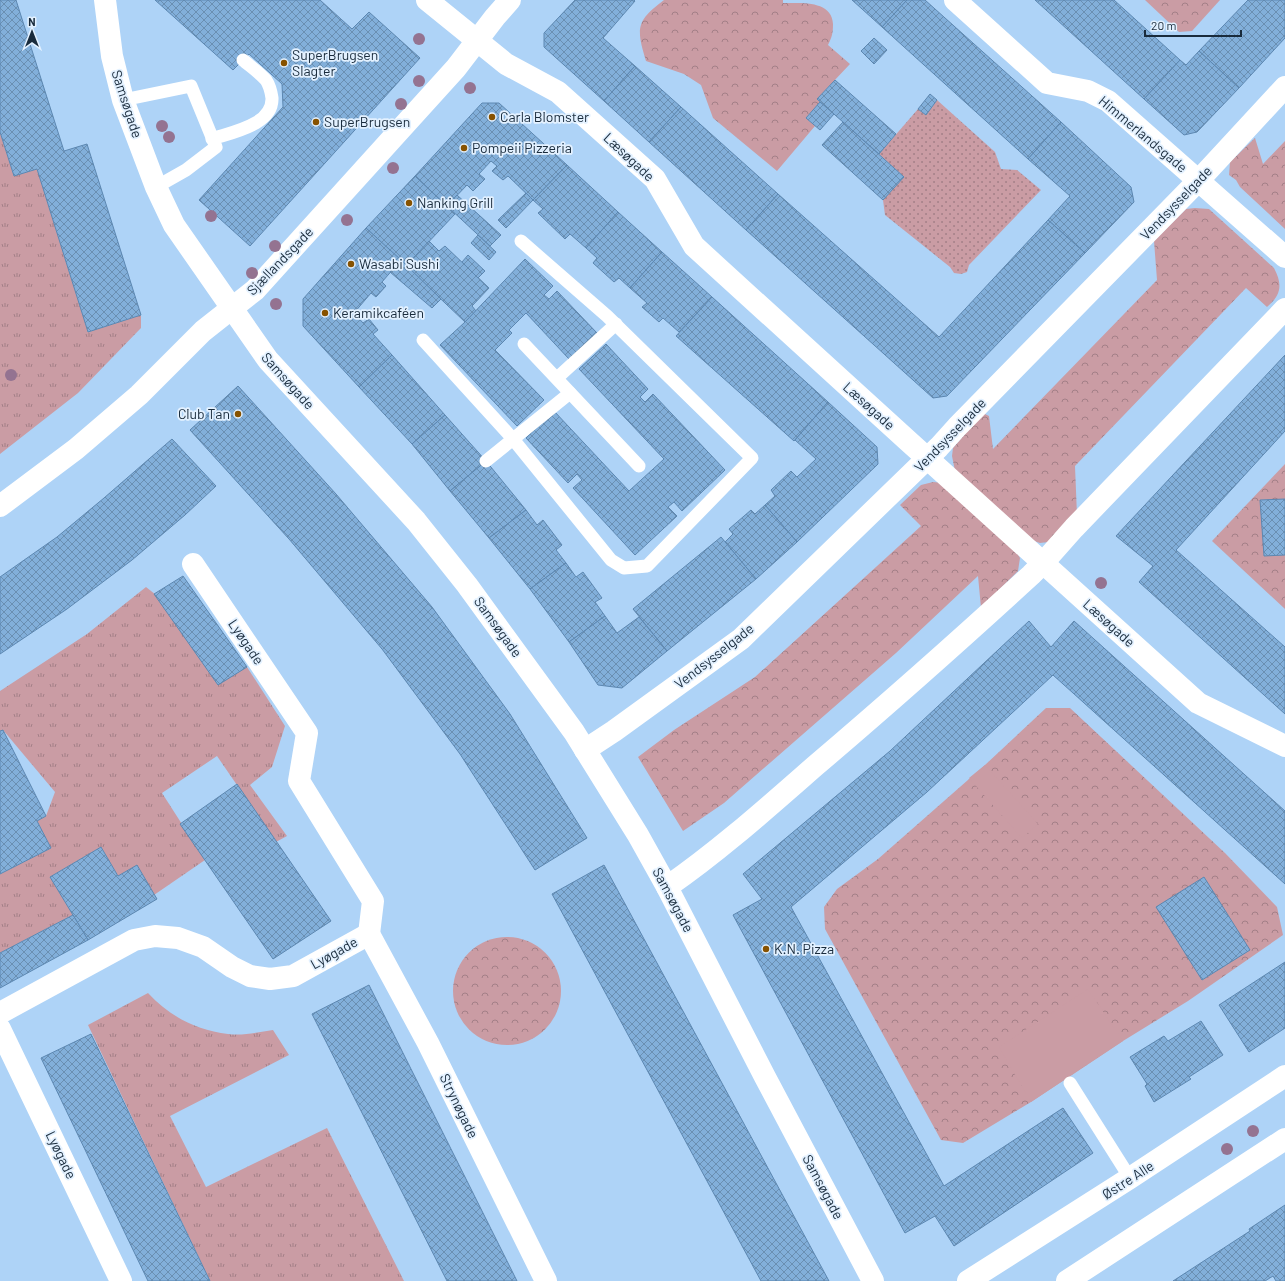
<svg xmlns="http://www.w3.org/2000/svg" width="1285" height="1281" viewBox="0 0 1285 1281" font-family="Barlow,sans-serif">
	<defs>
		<pattern id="grass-tufts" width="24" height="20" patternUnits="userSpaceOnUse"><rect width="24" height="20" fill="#ca9ca4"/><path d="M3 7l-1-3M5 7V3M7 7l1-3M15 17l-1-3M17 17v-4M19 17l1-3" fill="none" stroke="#a37f87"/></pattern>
		<pattern id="park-crowns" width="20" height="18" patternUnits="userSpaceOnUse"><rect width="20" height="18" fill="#ca9ca4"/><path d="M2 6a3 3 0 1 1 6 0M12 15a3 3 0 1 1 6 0" fill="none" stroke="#a37f87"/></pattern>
		<pattern id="garden-dots" width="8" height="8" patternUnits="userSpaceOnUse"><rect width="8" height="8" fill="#ca9ca4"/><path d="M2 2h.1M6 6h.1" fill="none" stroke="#a37f87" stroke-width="1.8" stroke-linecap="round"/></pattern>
		<pattern id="building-cross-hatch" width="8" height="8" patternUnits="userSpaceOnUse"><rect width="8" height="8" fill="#82afda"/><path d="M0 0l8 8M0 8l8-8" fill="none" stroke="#6a8fb2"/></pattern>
	</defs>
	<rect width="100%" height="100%" fill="#aed3f7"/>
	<g fill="url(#grass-tufts)">
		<path d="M0 132 14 176 37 169 88 332 141 315V328L78 393 0 454Z"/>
		<path d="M146 587 247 667 285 726 272 767 250 785 287 836 276 842 217 756 162 793 205 860 154 895 118 876 101 847 50 877 73 915 0 953V874L51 848 37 821 46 816 55 792 3 730 0 731V691L87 634Z"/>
		<path d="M148 993C169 1016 196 1030 228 1034 243 1036 259 1032 273 1030L289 1055 170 1116 206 1187 327 1128 404 1281H210L88 1025Z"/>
	</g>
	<g fill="url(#park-crowns)">
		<path d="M664 0H783V3C801 3 832 0 833 24 833 33 832 37 828 45L850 64 817 99 820 102 806 118 815 126 777 171 713 118 701 85 684 74 646 61C636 28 636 21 664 0Z"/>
		<path d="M1145 0H1220L1192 31 1179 32Z"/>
		<path d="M1255 138 1263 164 1285 141V229L1240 187 1236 180 1229 175 1230 162Z"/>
		<path d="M1195 208 1209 209 1274 268C1283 285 1281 295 1267 307L1246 288 1075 466 1077 515 1048 542 1040 543 1034 541 955 471 952 456 953 448 983 413 989 416 993 449 1157 280 1154 241 1186 209Z"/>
		<path d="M1285 464V609L1212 541Z"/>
		<path d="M933 482 943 483 1015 549 1020 558 1018 571 981 608 978 576 896 653 724 803 683 831 638 757 674 730 755 677 921 526 900 505 921 485Z"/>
		<path d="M1046 708H1070L1225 853 1277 907 1283 935 1188 1001 1123 1041 1031 1102 963 1143 941 1140 825 929 824 907 837 889 878 859 985 765Z"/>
		<circle cx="507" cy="991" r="54"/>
	</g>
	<path fill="url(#garden-dots)" d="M937 100 995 152 1001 169 1017 170 1041 190 969 265 967 272 961 274 954 273 950 267 885 215 883 200 904 177 879 154 918 109 926 115Z"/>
	<g fill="#ca9ca4">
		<path d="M985 765 1038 824 1022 838 969 778Z"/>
		<path d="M1088 989 1123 1041 1031 1102 999 1047Z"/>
	</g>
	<g fill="url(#building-cross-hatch)" stroke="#5c87b1">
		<path d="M0 0H16L64 151 87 144 141 315 88 332 37 169 14 176 0 132Z"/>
		<path d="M155 0H320L352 29 369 12 420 58 250 246 199 200 283 107 282 84 249 54 233 70Z"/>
		<path d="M575 0H634L635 1 603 38 635 66 604 101 544 47V33Z"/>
		<path d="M852 0H907L882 27Z"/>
		<path d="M907 0H925L1061 122 1028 159 882 27Z"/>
		<path d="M1035 0H1114L1180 60 1144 99Z"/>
		<path d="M1248 0H1285V38L1239 88 1199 51Z"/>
		<path d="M874 38 887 50 874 64 861 51Z"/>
		<path d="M1199 51 1239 88 1197 132 1184 135 1144 99 1180 60 1186 65Z"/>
		<path d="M635 66 681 107 649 142 604 101Z"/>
		<path d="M835 80 896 134 879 154 817 99Z"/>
		<path d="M930 94 937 100 926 115 918 109Z"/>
		<path d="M820 102 834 114 820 130 806 118Z"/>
		<path d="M482 103H499L567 165 533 200 508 176 503 180 492 171 497 166 491 161 479 174 485 179 473 191 467 185 447 206 415 176Z"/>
		<path d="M681 107 778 194 746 230 649 142Z"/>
		<path d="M843 122 904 177 883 200 822 145Z"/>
		<path d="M1061 122 1131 187 1134 202 1085 253 1048 220 1070 196 1028 159Z"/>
		<path d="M567 165 618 212 586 248 570 234 565 239 538 213 543 209 533 200Z"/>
		<path d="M415 176 455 214 406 266 366 228Z"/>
		<path d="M526 193 533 200 506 228 498 220Z"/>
		<path d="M778 194 939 337 1048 220 1085 253 947 396 933 398 746 230Z"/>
		<path d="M457 195 501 235 490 246 447 206Z"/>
		<path d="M618 212 662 252 630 288 619 278 614 282 593 263 597 258 586 248Z"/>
		<path d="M366 228 401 260 382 282 386 286 376 297 371 293 354 313 363 323 369 319 378 330 373 334 392 355 359 387 303 326V299Z"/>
		<path d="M478 235 496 252 489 260 471 243Z"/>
		<path d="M429 241 439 251 445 246 489 288 472 306 476 311 465 322 406 266Z"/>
		<path d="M662 252 712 297 679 332 663 318 659 322 642 307 647 303 630 288Z"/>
		<path d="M468 255 485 271 478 278 462 262Z"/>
		<path d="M525 259 553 286 544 295 549 299 557 291 597 333 569 359 526 313 509 330 512 333 495 350 544 400 517 426 440 345 465 322Z"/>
		<path d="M401 260 441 299 432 308 390 272Z"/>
		<path d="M712 297 828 402 794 441 676 336Z"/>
		<path d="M606 344 648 389 640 397 645 402 653 394 725 470 682 511 674 502 668 507 677 516 635 555 573 488 582 480 577 474 568 483 526 438 554 411 629 491 664 459 579 369Z"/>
		<path d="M392 355 445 415 412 444 359 387Z"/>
		<path d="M1285 355V431L1176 550 1285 647V714L1139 582 1153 566 1116 536Z"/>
		<path d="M238 386 336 494 432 607 510 714 587 838 535 870 460 754 382 649 289 539 190 430Z"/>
		<path d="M828 402 877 447 878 464 797 542 765 505 775 496 771 490 791 471 797 477 816 459 795 440Z"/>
		<path d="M445 415 486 461 450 491 412 444Z"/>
		<path d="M172 439 216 486 185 515 132 560 67 609 0 654V577L57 537 104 498Z"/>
		<path d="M486 461 526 510 489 538 450 491Z"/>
		<path d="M1285 499V555L1264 556 1260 500Z"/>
		<path d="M765 505 797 542 756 579 725 542 733 534 729 529 751 510 755 514Z"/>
		<path d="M526 510 537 525 543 520 562 545 556 550 566 563 530 589 489 538Z"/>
		<path d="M721 537 756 579 667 651 633 609Z"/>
		<path d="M566 563 576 577 583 572 602 598 595 602 605 616 569 642 530 589Z"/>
		<path d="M183 576 247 667 218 685 154 594Z"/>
		<path d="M605 616 617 633 639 617 667 651 622 688 598 685 569 642Z"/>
		<path d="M1029 621 1051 647 1074 621 1285 811V884L1053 675 927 792 791 907 944 1186 1063 1108 1093 1153 954 1246 935 1216 905 1233 733 915 762 899 743 874 890 751Z"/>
		<path d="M3 730 46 816 37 821 51 848 0 874V731Z"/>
		<path d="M237 784 331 921 273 959 180 824Z"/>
		<path d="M101 847 118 876 137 865 157 899 88 940 50 877Z"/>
		<path d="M604 865 829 1281H761L552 894Z"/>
		<path d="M1204 877 1250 950 1202 980 1156 907Z"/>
		<path d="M73 915 88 940 0 988V953Z"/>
		<path d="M1285 962V1028L1249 1052 1219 1005Z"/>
		<path d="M369 985 517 1281H447L312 1014Z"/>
		<path d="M1201 1021 1223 1055 1189 1077 1191 1079 1154 1102 1145 1086 1147 1084 1130 1057 1164 1036 1168 1041Z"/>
		<path d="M91 1034 210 1281H148L41 1058Z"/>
		<path d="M1285 1205V1281H1276L1273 1276 1265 1281H1173L1250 1231 1249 1229Z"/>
	</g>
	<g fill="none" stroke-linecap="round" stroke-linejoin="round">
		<g stroke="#fff" stroke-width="13">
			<path d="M123 100 191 86 216 147 186 170 156 187"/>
			<path d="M212 139C232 132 273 125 272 98 271 91 270 86 266 80 260 73 250 66 243 60"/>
			<path d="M423 340 513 439 611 560 624 568 647 566 752 458 607 316 521 241"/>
			<path d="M524 344 639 466"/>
			<path d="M557 378 616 324"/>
			<path d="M486 461 570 393"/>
			<path d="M1070 1083 1130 1178"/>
		</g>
		<g stroke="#fff" stroke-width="22">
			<path d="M105 0 112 56 123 100 156 187 174 225 268 360 416 521 467 585 574 732 638 835 667 887 765 1077 873 1281"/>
			<path d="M427 0 506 64 558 92 655 179 694 246 907 440 1198 703 1285 746"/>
			<path d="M955 0 1047 83 1088 91 1108 101 1285 257"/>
			<path d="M0 506 76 449 139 395 203 331 255 290 456 68 495 17 510 0"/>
			<path d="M193 564 307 733 299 781 373 901 369 934"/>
			<path d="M585 750 614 731 741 639 939 447 957 427 1199 180 1285 87"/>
			<path d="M667 887C719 851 767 808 815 766 888 704 960 640 1031 575L1043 563 1074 528 1285 309"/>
			<path d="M369 934 428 1043 546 1281"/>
			<path d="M0 1013 134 940 155 936 178 938 203 947 232 967 250 976 270 979 293 976 369 934"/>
			<path d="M0 1029 121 1281"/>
		</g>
		<g stroke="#fff" stroke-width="22">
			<path d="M968 1281 1130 1178 1285 1076"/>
			<path d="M1067 1281 1285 1139"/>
		</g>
	</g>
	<g fill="#947391">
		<circle cx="419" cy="39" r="6"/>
		<circle cx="419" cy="81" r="6"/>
		<circle cx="470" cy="88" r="6"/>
		<circle cx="401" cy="104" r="6"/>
		<circle cx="162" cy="126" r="6"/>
		<circle cx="169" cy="137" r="6"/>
		<circle cx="393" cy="168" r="6"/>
		<circle cx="211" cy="216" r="6"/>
		<circle cx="347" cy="220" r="6"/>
		<circle cx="275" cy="246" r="6"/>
		<circle cx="252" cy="273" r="6"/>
		<circle cx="276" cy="304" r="6"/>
		<circle cx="11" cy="375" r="6"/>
		<circle cx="1101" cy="583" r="6"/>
		<circle cx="1253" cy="1131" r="6"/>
		<circle cx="1227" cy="1149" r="6"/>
	</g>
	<g fill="#875200" stroke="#e3f1ff" stroke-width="1.5">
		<circle cx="284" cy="63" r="4"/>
		<circle cx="492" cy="117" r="4"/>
		<circle cx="316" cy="122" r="4"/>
		<circle cx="464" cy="148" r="4"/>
		<circle cx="409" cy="203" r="4"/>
		<circle cx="351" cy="264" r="4"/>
		<circle cx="325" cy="313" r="4"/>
		<circle cx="238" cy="414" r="4"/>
		<circle cx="766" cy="949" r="4"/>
	</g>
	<g text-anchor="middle" stroke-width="3.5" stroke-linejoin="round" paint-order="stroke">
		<g font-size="14" fill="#192b3c" stroke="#e3f1ff" text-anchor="start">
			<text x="292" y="60">SuperBrugsen<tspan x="292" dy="16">Slagter</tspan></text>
			<text x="500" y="122">Carla Blomster</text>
			<text x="324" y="127">SuperBrugsen</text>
			<text x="472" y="153">Pompeii Pizzeria</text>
			<text x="417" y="208">Nanking Grill</text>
			<text x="359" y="269">Wasabi Sushi</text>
			<text x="333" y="318">Keramikcaféen</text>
			<text x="230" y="419" text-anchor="end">Club Tan</text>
			<text x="774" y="954">K.N. Pizza</text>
		</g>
		<g font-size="14" fill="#192b3c" stroke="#e3f1ff">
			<text transform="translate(127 104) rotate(72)" y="5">Samsøgade</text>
			<text transform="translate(1143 134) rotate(40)" y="5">Himmerlandsgade</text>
			<text transform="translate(629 157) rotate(43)" y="5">Læsøgade</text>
			<text transform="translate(1176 203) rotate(-46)" y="5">Vendsysselgade</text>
			<text transform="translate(280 261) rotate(-46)" y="5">Sjællandsgade</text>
			<text transform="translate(288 381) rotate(48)" y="5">Samsøgade</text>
			<text transform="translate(869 406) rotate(42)" y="5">Læsøgade</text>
			<text transform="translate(950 435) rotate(-46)" y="5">Vendsysselgade</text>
			<text transform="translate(1109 623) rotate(42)" y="5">Læsøgade</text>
			<text transform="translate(498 627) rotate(54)" y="5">Samsøgade</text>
			<text transform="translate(246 642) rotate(56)" y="5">Lyøgade</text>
			<text transform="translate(714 656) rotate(-38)" y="5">Vendsysselgade</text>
			<text transform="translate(673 900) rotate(62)" y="5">Samsøgade</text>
			<text transform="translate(334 953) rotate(-29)" y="5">Lyøgade</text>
			<text transform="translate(459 1106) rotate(64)" y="5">Strynøgade</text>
			<text transform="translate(61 1155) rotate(64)" y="5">Lyøgade</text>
			<text transform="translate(1128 1180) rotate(-33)" y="5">Østre Alle</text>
			<text transform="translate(823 1187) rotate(62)" y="5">Samsøgade</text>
		</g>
	</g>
	<g transform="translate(32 32)" stroke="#e3f1ff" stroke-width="3" paint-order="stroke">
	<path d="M0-3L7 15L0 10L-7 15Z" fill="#192b3c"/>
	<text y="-6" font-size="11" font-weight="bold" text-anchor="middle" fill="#192b3c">N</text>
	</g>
	<path d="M1145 30v6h96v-6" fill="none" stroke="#192b3c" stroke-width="2"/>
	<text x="1151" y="30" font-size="12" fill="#192b3c" stroke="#e3f1ff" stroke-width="3" paint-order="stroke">20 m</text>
</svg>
